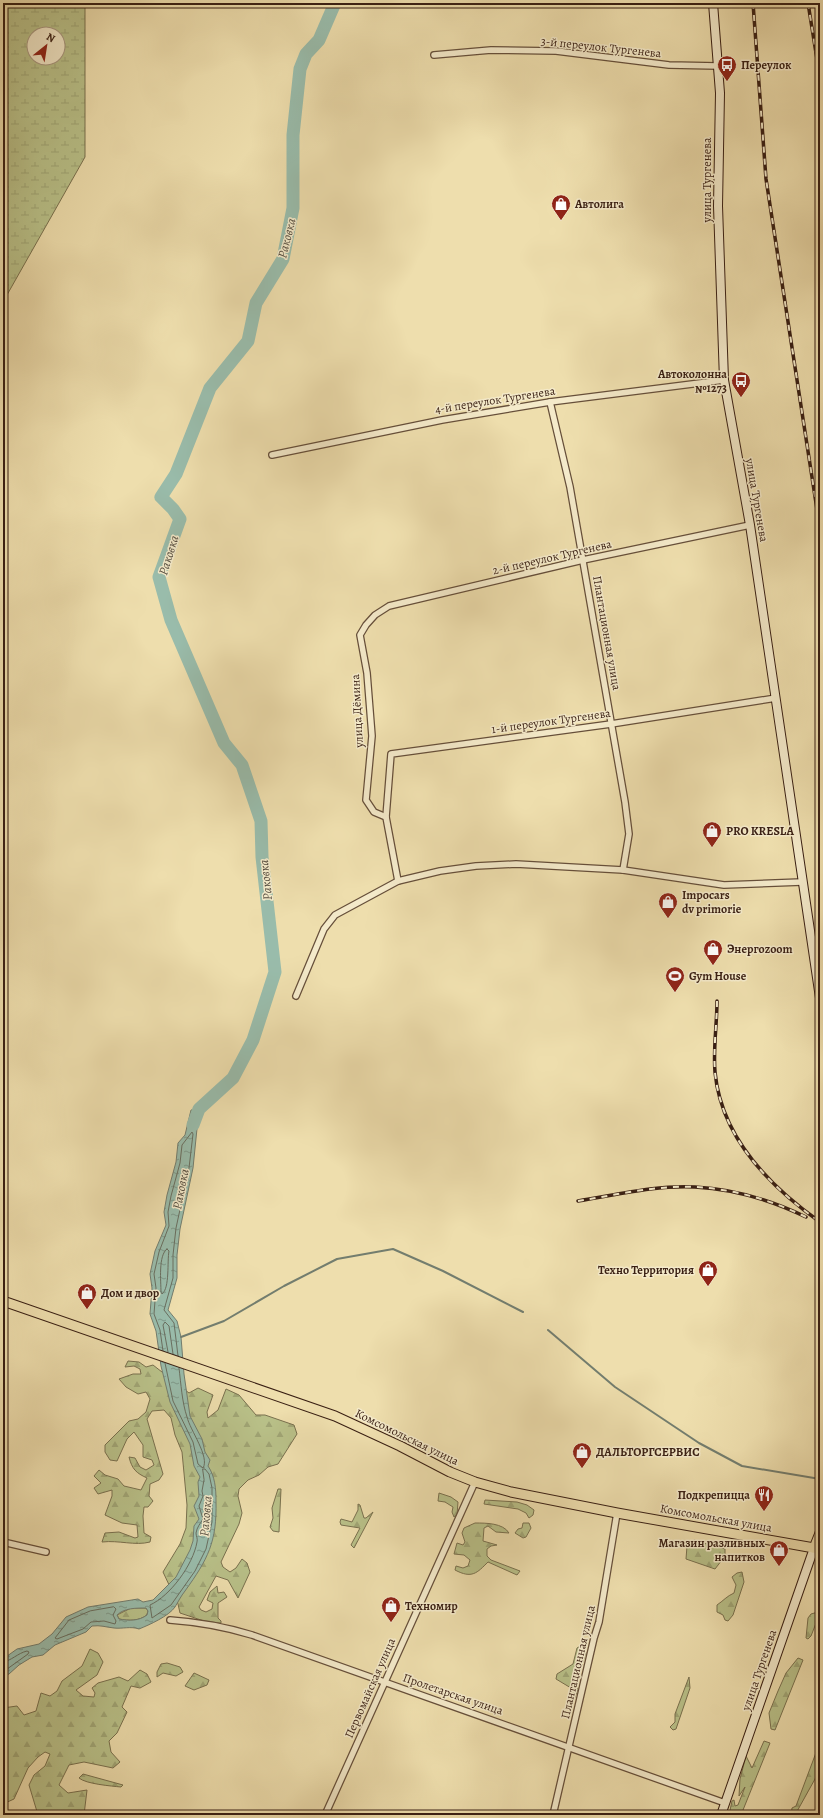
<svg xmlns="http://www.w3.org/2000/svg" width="823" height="1818" viewBox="0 0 823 1818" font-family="Alegreya,serif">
	<defs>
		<pattern id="forest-firs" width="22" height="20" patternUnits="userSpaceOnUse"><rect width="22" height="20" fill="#b9c189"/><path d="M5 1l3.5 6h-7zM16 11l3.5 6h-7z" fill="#a0a575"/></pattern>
		<pattern id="wetland-marsh" width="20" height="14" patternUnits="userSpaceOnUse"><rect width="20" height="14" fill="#b9c189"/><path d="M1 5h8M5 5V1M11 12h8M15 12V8" fill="none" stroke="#a0a575"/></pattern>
		<pattern id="water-ripples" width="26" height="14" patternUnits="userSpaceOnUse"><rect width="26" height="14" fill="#99bcab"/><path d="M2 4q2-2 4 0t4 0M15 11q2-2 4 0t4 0" fill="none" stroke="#7e988a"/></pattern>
	</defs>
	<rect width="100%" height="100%" fill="#eedead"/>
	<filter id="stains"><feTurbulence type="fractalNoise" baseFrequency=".005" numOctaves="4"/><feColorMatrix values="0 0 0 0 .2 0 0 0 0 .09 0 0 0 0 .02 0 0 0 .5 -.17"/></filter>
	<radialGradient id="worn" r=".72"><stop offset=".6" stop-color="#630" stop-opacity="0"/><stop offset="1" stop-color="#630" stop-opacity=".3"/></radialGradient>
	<g fill="url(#forest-firs)" stroke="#79704e">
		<path d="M128 1361 139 1362 146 1367 153 1365 189 1393 198 1388 213 1395 207 1412 208 1418 218 1410 226 1389 239 1395 256 1415H265L294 1425 297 1434 278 1464 268 1467 259 1475 248 1480 239 1489 238 1496 242 1513 239 1524 221 1562 223 1567 230 1572 236 1568 242 1559 247 1563 250 1572 238 1598 228 1580 216 1576 199 1607 201 1610 206 1612 212 1609 213 1603 207 1600 210 1592 217 1586 218 1593 224 1592 227 1597 218 1603V1618L221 1621V1623L204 1621 180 1613 178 1604 163 1572 180 1544 186 1528 187 1505 182 1452 175 1435 171 1418 164 1410 152 1411 147 1419 163 1474 159 1480 150 1484 149 1496 153 1501 148 1507H144L143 1516 144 1533 151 1537 150 1542C135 1546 119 1540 102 1542L105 1533 119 1532 135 1538 138 1537 137 1525 122 1523 105 1515 112 1496V1490L98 1494 94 1488 101 1483 94 1476 99 1470 105 1475 118 1479 124 1486 141 1490 147 1478C136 1473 132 1469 129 1457L135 1458 140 1467 146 1470 154 1465 152 1460 143 1457V1445L134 1432 127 1439 117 1461 110 1460 105 1452V1445L129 1421 138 1419 146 1412 150 1399 146 1392 138 1394 126 1387 119 1379 133 1374H141L140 1369 134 1366 125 1367Z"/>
		<path d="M278 1489H281L279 1532 273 1531 270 1527 273 1518 272 1508Z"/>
		<path d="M439 1493 451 1497 458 1502 457 1515 454 1517 452 1512 453 1507 445 1502 438 1501Z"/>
		<path d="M485 1500 517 1502 527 1505 534 1510 533 1515 529 1518 526 1513 518 1509 484 1504Z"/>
		<path d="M358 1504 360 1505 364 1518H366L373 1512 354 1548 351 1545 360 1528 341 1525 340 1522 341 1519 352 1522 358 1510Z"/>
		<path d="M475 1523C486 1523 503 1523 509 1533L496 1532 488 1526 484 1528 483 1541 497 1545 491 1546 487 1549V1556L491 1560 520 1571 517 1575 488 1562C477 1573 472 1579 455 1570L456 1566 463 1568 468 1566 470 1560 464 1555 454 1554 457 1543 463 1545 465 1542 462 1533 464 1528Z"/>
		<path d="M523 1523H529L531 1528 526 1537 523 1538 515 1533 518 1529 522 1528Z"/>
		<path d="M694 1540 725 1549V1556L715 1569 686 1559 687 1546Z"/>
		<path d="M742 1572 744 1582 733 1615 728 1621 725 1620 723 1615 717 1612V1605C723 1601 727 1596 734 1593L736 1585 732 1577 737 1573Z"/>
		<path d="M131 1608H146L148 1611 147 1615C139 1621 129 1621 119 1619L117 1615Z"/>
		<path d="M818 1612 820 1613 811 1636 808 1639 806 1638 808 1618 811 1614Z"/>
		<path d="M582 1645 584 1646 586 1653 575 1685 578 1689 574 1700 569 1695 571 1688 556 1679 557 1674 573 1664 577 1648Z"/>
		<path d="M90 1649 98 1653 103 1662 97 1675 76 1690 83 1696 94 1697 95 1693 92 1688 98 1683 119 1677 128 1681 140 1670 147 1674 151 1682 140 1688 131 1686 122 1707 127 1712 117 1733 109 1741 111 1752 120 1762 113 1768 84 1762 69 1765 59 1785 68 1793 87 1790 84 1815H38L29 1785 34 1775 45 1766 50 1754 45 1752 38 1757 28 1768 14 1799 3 1804V1708L17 1706 24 1715 36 1711 41 1693 50 1696 57 1691 62 1681 82 1666Z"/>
		<path d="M798 1658 803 1660 775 1730 771 1729 769 1713 778 1691 786 1673Z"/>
		<path d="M167 1663 180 1667 183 1672 176 1676 163 1673 157 1677V1672L161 1664Z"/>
		<path d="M194 1673 209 1680 207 1685 194 1690 185 1686Z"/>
		<path d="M689 1677 690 1688 676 1729 673 1730 670 1727 675 1722V1714Z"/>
		<path d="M764 1741 770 1743 741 1815H729L732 1801 734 1800 735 1806 738 1805 745 1787 739 1796 740 1779 746 1756 752 1768Z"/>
		<path d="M820 1742V1770L795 1815H791L792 1808 796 1806Z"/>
		<path d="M83 1774 123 1785 121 1787C111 1786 86 1784 79 1778Z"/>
	</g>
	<path fill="url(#wetland-marsh)" stroke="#79704e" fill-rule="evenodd" d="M3 3H85V157L3 302ZM34 34H58V58H34Z"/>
	<path fill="url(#water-ripples)" stroke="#737d6e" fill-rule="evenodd" d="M199 1109 193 1168 180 1229 177 1255V1278L168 1310 177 1321 181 1337 184 1374 190 1416 202 1439 205 1452 210 1460 208 1466C215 1476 216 1489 216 1501 217 1542 208 1559 185 1591 181 1596 178 1602 175 1607 169 1616 149 1625 139 1629 131 1626 122 1629 114 1628 105 1627 101 1625 92 1626L86 1632 55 1645 43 1655 32 1657 19 1665 9 1674 3 1676V1659L17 1649 39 1644 52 1634 66 1617 88 1607 138 1599 143 1602 153 1600 176 1577 190 1550 193 1541 194 1526 199 1519 194 1506 199 1496 198 1482 200 1477 194 1466 190 1444 170 1402 161 1366 156 1331 150 1314 152 1288 150 1274 155 1251 166 1225 164 1212 167 1195 176 1162 178 1143 185 1135 191 1110ZM146 1608 148 1611 147 1615C139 1621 129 1621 119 1619L117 1615C124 1608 136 1608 146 1608Z"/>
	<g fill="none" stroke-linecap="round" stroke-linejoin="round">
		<g stroke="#696e5f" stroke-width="1">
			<path d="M167 1249 169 1251C167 1261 170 1288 162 1294L161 1292C161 1282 158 1255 167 1249Z"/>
			<path d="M163 1351 160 1330 154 1314 156 1288 154 1274 159 1252 169 1226 168 1212 171 1196 180 1163 182 1145 192 1132 193 1134 189 1168 176 1228 173 1255V1278L164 1310 174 1323 178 1356"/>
			<path d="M168 1352 163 1325 165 1322 169 1326 173 1354"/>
			<path d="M165 1363 173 1401 193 1442 198 1464 203 1468C210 1457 190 1430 187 1417 182 1402 181 1384 179 1368"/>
			<path d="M203 1469H205L209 1474 212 1488V1522L206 1549 195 1571 171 1605 152 1618 150 1605C170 1596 193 1565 197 1542 198 1539 196 1536 196 1533 197 1527 200 1524 203 1519L199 1506 203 1496 202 1491 204 1480Z"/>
			<path d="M114 1607 116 1609 113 1615 116 1621 115 1624 104 1621 91 1622 83 1629 57 1639 55 1638 69 1620 90 1611Z"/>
			<path d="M3 1662C11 1661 18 1653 27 1651L29 1652 28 1654 3 1672"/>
		</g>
		<g stroke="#737d6e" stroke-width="2">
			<path d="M548 1330 615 1387 699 1443 742 1466 820 1479"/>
			<path d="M181 1337 224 1321 284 1286 337 1259 393 1249 443 1271 523 1312"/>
		</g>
		<path stroke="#99bcab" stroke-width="13" d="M193 1125 199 1109 233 1078 253 1040 275 972 262 857 261 821 242 765 224 743 171 620 159 577 180 519 173 509 161 497 176 474 210 388 248 341 256 303 283 259 293 208V135L300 69 306 54 319 40 335 3"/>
		<defs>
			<g id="street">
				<path d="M434 55 491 50 556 51 669 65 718 66"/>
				<path d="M550 402 570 487 625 802 629 834 623 870"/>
				<path d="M272 455 442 420 550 402 724 380"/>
				<path d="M386 817 391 754 611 724 776 698"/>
				<path d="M398 881 386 817 374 812 366 800 372 736 367 673 360 635 366 625 375 615 389 606 583 560 750 525"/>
				<path d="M296 996 324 929 335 915 398 881 440 871 476 866 516 864 623 870 724 885 802 882"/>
				<path d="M3 1542 46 1552"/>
				<path d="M170 1620C198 1622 226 1627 252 1635L725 1803"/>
				<path d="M325 1815 475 1482"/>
				<path d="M553 1815 594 1638 599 1622 617 1513"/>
			</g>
			<g id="secondary">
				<path d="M713 3 720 93 718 206 724 380 750 525 820 998"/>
				<path d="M721 1815 814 1548"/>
			</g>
			<g id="primary">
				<path d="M3 1301 335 1416 400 1446 450 1472 475 1482 511 1492 617 1513 814 1548"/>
				<path d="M814 1548 820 1533"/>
			</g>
		</defs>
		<use href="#street" stroke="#664f3a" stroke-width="8"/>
		<use href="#secondary" stroke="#391f13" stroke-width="10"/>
		<use href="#primary" stroke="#391f13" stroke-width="11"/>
		<use href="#street" stroke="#f4eaca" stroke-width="5.5"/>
		<use href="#secondary" stroke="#f4eaca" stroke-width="8"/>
		<use href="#primary" stroke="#eedead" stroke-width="9"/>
		<defs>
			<g id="rail">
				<path d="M753 3 766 179 820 529"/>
				<path d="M808 3 820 78"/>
				<path d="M717 1001C717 1024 713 1049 715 1072 721 1137 769 1186 820 1222"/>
				<path d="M578 1201C616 1195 656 1185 695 1187 734 1189 771 1200 806 1217"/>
			</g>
		</defs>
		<use href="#rail" stroke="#391f13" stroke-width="3.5"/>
		<use href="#rail" stroke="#f4eaca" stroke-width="2" stroke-dasharray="6" stroke-linecap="butt"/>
	</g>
	<defs>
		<symbol id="bus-pin" viewBox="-11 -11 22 30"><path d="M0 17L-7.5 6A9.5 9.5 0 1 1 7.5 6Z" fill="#8f2418" stroke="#f4eaca"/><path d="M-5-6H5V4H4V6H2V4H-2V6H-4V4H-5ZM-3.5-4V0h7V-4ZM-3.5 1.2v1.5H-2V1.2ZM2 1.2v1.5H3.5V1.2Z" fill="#fff"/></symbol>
		<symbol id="shop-pin" viewBox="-11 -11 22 30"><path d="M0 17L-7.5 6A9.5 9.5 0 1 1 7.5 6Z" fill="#8f2418" stroke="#f4eaca"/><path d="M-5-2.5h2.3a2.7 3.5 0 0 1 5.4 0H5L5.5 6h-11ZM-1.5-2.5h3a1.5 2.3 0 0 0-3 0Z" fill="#fff"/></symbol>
		<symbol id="stadium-pin" viewBox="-11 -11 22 30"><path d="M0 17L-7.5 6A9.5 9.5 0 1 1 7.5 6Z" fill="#8f2418" stroke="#f4eaca"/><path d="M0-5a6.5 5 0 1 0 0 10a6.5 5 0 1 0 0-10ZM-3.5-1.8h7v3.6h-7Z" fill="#fff"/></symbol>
		<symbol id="restaurant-pin" viewBox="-11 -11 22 30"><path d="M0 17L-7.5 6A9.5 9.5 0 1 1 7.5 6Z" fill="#8f2418" stroke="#f4eaca"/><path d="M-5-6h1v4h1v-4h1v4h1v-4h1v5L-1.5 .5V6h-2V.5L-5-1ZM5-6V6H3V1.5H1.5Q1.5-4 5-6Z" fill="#fff"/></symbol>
	</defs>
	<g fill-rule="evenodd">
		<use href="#bus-pin" x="716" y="54" width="22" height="30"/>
		<use href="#shop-pin" x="550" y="193" width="22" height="30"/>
		<use href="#bus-pin" x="730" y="370" width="22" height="30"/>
		<use href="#shop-pin" x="701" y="820" width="22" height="30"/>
		<use href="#shop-pin" x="657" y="891" width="22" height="30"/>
		<use href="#shop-pin" x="702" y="938" width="22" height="30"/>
		<use href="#stadium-pin" x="664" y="965" width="22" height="30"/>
		<use href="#shop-pin" x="697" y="1259" width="22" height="30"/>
		<use href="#shop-pin" x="76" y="1282" width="22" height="30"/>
		<use href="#shop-pin" x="571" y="1441" width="22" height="30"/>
		<use href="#restaurant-pin" x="753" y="1484" width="22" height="30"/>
		<use href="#shop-pin" x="768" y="1539" width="22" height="30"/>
		<use href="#shop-pin" x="380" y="1595" width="22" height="30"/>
	</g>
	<g text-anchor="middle" stroke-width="3" stroke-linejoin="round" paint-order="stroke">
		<g font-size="12" fill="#391f13" stroke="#f4eaca">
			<text transform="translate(601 47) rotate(6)" y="4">3-й переулок Тургенева</text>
			<text transform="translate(707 180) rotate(-90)" y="4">улица Тургенева</text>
			<text transform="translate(495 400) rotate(-9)" y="4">4-й переулок Тургенева</text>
			<text transform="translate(757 500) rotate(80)" y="4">улица Тургенева</text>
			<text transform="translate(552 557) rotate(-13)" y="4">2-й переулок Тургенева</text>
			<text transform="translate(607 633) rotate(80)" y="4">Плантационная улица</text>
			<text transform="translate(357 711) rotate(-93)" y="4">улица Дёмина</text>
			<text transform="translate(551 721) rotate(-8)" y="4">1-й переулок Тургенева</text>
			<text transform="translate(407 1437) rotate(26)" y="4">Комсомольская улица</text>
			<text transform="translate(716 1518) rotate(10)" y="4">Комсомольская улица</text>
			<text transform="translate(578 1662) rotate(-77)" y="4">Плантационная улица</text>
			<text transform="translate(759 1670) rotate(-71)" y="4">улица Тургенева</text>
			<text transform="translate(370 1688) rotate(-66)" y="4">Первомайская улица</text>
			<text transform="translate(453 1694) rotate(19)" y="4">Пролетарская улица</text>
		</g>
		<g font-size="12" font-weight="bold" fill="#391f13" stroke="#f4eaca" text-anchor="start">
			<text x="741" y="69">Переулок</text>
			<text x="575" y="208">Автолига</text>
			<text x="727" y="378" text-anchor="end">Автоколонна<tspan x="727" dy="14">№1273</tspan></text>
			<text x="726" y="835">PRO KRESLA</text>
			<text x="682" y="899">Impocars<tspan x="682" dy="14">dv primorie</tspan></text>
			<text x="727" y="953">Энергоzoom</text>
			<text x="689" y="980">Gym House</text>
			<text x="694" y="1274" text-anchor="end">Техно Территория</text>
			<text x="101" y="1297">Дом и двор</text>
			<text x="596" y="1456">ДАЛЬТОРГСЕРВИС</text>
			<text x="750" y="1499" text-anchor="end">Подкрепицца</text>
			<text x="765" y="1547" text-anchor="end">Магазин разливных<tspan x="765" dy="14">напитков</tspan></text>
			<text x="405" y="1610">Техномир</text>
		</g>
		<g font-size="13" font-style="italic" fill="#564e41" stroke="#f4eaca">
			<text transform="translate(286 238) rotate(-76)" y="5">Раковка</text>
			<text transform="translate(168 555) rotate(-73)" y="5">Раковка</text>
			<text transform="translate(265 880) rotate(-96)" y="5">Раковка</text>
			<text transform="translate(180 1189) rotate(-79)" y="5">Раковка</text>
			<text transform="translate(205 1516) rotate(-85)" y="5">Раковка</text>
		</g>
	</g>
	<rect width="823" height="1818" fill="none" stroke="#eedead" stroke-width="16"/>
	<rect x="4" y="4" width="815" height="1810" fill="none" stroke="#391f13" stroke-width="2"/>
	<rect x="8" y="8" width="807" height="1802" fill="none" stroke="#391f13"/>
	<g transform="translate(46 46) rotate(30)"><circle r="19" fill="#f4eaca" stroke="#a99981"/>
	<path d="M0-3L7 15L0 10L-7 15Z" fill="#8f2418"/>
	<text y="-6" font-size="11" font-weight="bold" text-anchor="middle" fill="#391f13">N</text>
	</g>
	<rect width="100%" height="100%" filter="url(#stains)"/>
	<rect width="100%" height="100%" fill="url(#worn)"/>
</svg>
